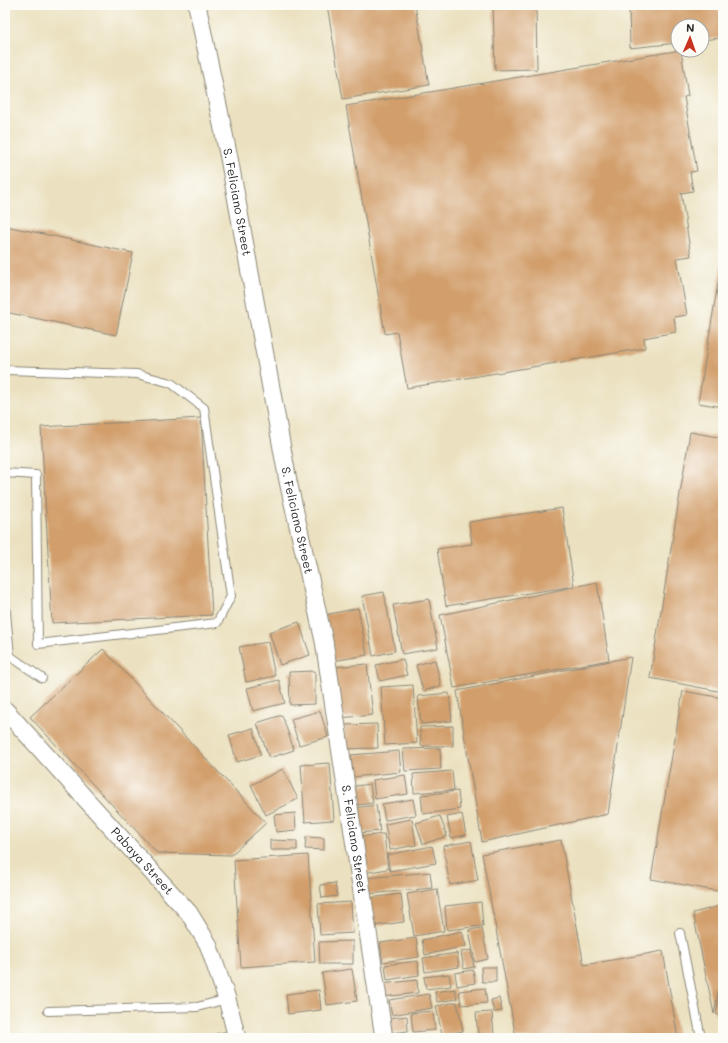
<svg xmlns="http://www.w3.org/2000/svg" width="728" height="1043" viewBox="0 0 728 1043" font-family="Mali,sans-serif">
	<rect width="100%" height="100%" fill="#fdfcf7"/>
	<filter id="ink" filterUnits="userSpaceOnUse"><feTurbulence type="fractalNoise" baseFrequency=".025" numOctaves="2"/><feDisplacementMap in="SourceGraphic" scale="8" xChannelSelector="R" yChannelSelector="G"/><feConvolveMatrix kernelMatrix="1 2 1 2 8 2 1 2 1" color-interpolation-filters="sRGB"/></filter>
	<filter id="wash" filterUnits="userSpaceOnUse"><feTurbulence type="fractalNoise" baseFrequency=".012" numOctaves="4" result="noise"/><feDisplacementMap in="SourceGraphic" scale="16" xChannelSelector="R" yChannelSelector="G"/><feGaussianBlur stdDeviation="0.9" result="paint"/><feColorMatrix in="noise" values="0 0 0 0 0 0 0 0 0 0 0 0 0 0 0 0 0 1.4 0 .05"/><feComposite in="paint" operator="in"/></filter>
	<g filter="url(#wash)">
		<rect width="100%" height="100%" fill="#ebe1c0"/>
		<g id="blocks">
			<g fill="#d29f6c">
				<path d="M327 5H415L429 85 343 99Z"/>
				<path d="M493 5H536L537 69 495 70Z"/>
				<path d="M629 5H723L720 38 702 40V26H678V43L630 48Z"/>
				<path d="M681 50 688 96 684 97 697 171 690 172 693 191 681 193 691 256 677 258 687 315 674 317 676 332 644 338 645 348 407 388 397 332 385 334 346 106Z"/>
				<path d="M6 226 133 253 116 335 5 312Z"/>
				<path d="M722 259H723V407L698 403Z"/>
				<path d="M201 418 212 615 52 623 41 427Z"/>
				<path d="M690 432 723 438V692L650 678Z"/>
				<path d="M562 508 574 586 446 606 437 549 472 544 469 522Z"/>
				<path d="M597 582 609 660 454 688 440 615Z"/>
				<path d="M384 592 395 651 373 656 362 596Z"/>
				<path d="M429 599 438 648 402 654 393 605Z"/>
				<path d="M358 608 367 655 333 661 325 615Z"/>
				<path d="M299 622 310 655 280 665 269 632Z"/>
				<path d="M268 642 275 676 246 682 239 647Z"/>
				<path d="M103 649 266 823 231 855 157 853 30 717Z"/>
				<path d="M631 657 608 814 482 842 457 691Z"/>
				<path d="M403 659 407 675 380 681 376 665Z"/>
				<path d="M435 660 441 686 423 691 416 665Z"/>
				<path d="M367 664 373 715 339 718 333 667Z"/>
				<path d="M315 671V704L290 705 289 672Z"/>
				<path d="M279 680 285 703 253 711 247 688Z"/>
				<path d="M413 685 417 743 385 745 381 687Z"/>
				<path d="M683 691 723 698V892L651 879Z"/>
				<path d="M449 693 452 721 421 724 418 696Z"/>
				<path d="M320 711 328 737 299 745 291 719Z"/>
				<path d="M282 715 294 750 269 758 257 723Z"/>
				<path d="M377 724 378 748 345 749 344 725Z"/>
				<path d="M453 726V746H421L420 727Z"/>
				<path d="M253 728 261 755 237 762 229 735Z"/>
				<path d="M440 748 441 769 405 771 403 749Z"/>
				<path d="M399 751 401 772 353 777 351 755Z"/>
				<path d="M330 763 334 820 305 822 301 765Z"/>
				<path d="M283 769 298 799 266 815 251 785Z"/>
				<path d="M452 771 454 790 414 793 413 774Z"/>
				<path d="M405 775 408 794 375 799 373 780Z"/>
				<path d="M370 784 373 803 351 806 349 787Z"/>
				<path d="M458 791 460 809 423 814 421 795Z"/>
				<path d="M413 799 416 815 385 820 382 804Z"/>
				<path d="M376 805 380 831 358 833 354 808Z"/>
				<path d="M295 813 296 830 276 832 274 815Z"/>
				<path d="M462 814 466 835 451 838 447 817Z"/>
				<path d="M440 816 447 836 423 844 416 823Z"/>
				<path d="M412 819 416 845 390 850 385 824Z"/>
				<path d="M384 834 388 869 363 873 358 837Z"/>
				<path d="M306 837 324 838V850L305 849Z"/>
				<path d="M270 840 297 841V850H270Z"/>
				<path d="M561 840 584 965 663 951 678 1038H516L482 854Z"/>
				<path d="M471 841 478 880 450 885 443 846Z"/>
				<path d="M432 846 436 863 390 871 387 855Z"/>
				<path d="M308 855 315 962 241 967 234 860Z"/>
				<path d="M430 872 432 888 368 894 366 878Z"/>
				<path d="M335 883 337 896 322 898 320 885Z"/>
				<path d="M437 889 444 931 414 936 407 894Z"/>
				<path d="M401 894 404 922 372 926 369 898Z"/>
				<path d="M351 902 353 933 320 935 318 904Z"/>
				<path d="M481 902 483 926 447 930 445 906Z"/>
				<path d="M723 905V966L714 1014 693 913Z"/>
				<path d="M482 928 488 959 475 962 469 930Z"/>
				<path d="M462 931 466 946 425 955 422 940Z"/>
				<path d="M416 938 419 957 383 962 380 943Z"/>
				<path d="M353 941V964H320L319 942Z"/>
				<path d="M471 950 474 967 464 969 461 952Z"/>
				<path d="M457 953 459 967 425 972 423 958Z"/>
				<path d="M418 961 419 975 387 980 385 965Z"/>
				<path d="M481 967H496V982H482Z"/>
				<path d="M352 969 357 1001 327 1005 322 973Z"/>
				<path d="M473 970 475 983 457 986 455 973Z"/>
				<path d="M449 974 451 986 426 989 424 977Z"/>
				<path d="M417 980 418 993 382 997 381 984Z"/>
				<path d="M722 981H723V1016L716 1014Z"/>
				<path d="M485 988 487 1003 461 1005 459 991Z"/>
				<path d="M455 989 457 999 437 1002 435 992Z"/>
				<path d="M319 990 321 1010 288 1014 286 994Z"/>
				<path d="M429 994 432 1008 392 1015 389 1000Z"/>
				<path d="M499 998 502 1011 494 1012 491 1000Z"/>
				<path d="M457 1002 463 1031 442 1035 436 1006Z"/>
				<path d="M433 1011 435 1030 413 1032 411 1013Z"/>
				<path d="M492 1012 494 1035 478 1036 476 1013Z"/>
				<path d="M407 1016 408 1031 391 1033 389 1018Z"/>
			</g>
		</g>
	</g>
	<g filter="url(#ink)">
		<use href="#blocks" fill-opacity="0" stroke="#8b8676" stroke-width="1"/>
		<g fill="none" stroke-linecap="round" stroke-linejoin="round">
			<defs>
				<g id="lane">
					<path d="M5 370 137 374 171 383 204 408 231 596 217 623 38 644 36 475 5 473"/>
					<path d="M5 602 10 656 42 678"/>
					<path d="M680 933 701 1038"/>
					<path d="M48 1011 197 1007 227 999"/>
					<path d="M218 1038 236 1034"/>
				</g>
				<g id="street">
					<path id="s1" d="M197 5 229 158 288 481 324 641 384 1038"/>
					<path id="s2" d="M5 710 189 913 208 944 227 999 237 1038"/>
				</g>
			</defs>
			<use href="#lane" stroke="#8b8676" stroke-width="10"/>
			<use href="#street" stroke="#8b8676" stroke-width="19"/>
			<use href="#lane" stroke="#fff" stroke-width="8"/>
			<use href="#street" stroke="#fff" stroke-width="17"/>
		</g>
	</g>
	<g text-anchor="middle" stroke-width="3" stroke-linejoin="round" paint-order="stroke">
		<g font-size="12" fill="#2b2b2b" stroke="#fdfcf7">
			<text dy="4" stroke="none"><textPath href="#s1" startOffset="201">S. Feliciano Street</textPath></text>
			<text dy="4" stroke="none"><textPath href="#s1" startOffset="525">S. Feliciano Street</textPath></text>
			<text dy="4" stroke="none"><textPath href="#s1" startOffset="849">S. Feliciano Street</textPath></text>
			<text dy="4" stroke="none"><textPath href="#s2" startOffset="204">Pabaya Street</textPath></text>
		</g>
	</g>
	<rect width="728" height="1043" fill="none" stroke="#fdfcf7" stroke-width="20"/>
	<g transform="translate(690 38) rotate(2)"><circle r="19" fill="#fdfcf7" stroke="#a9a8a5"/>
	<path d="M0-3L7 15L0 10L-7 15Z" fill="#c8321e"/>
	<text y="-6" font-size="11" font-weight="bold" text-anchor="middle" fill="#2b2b2b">N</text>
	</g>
</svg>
